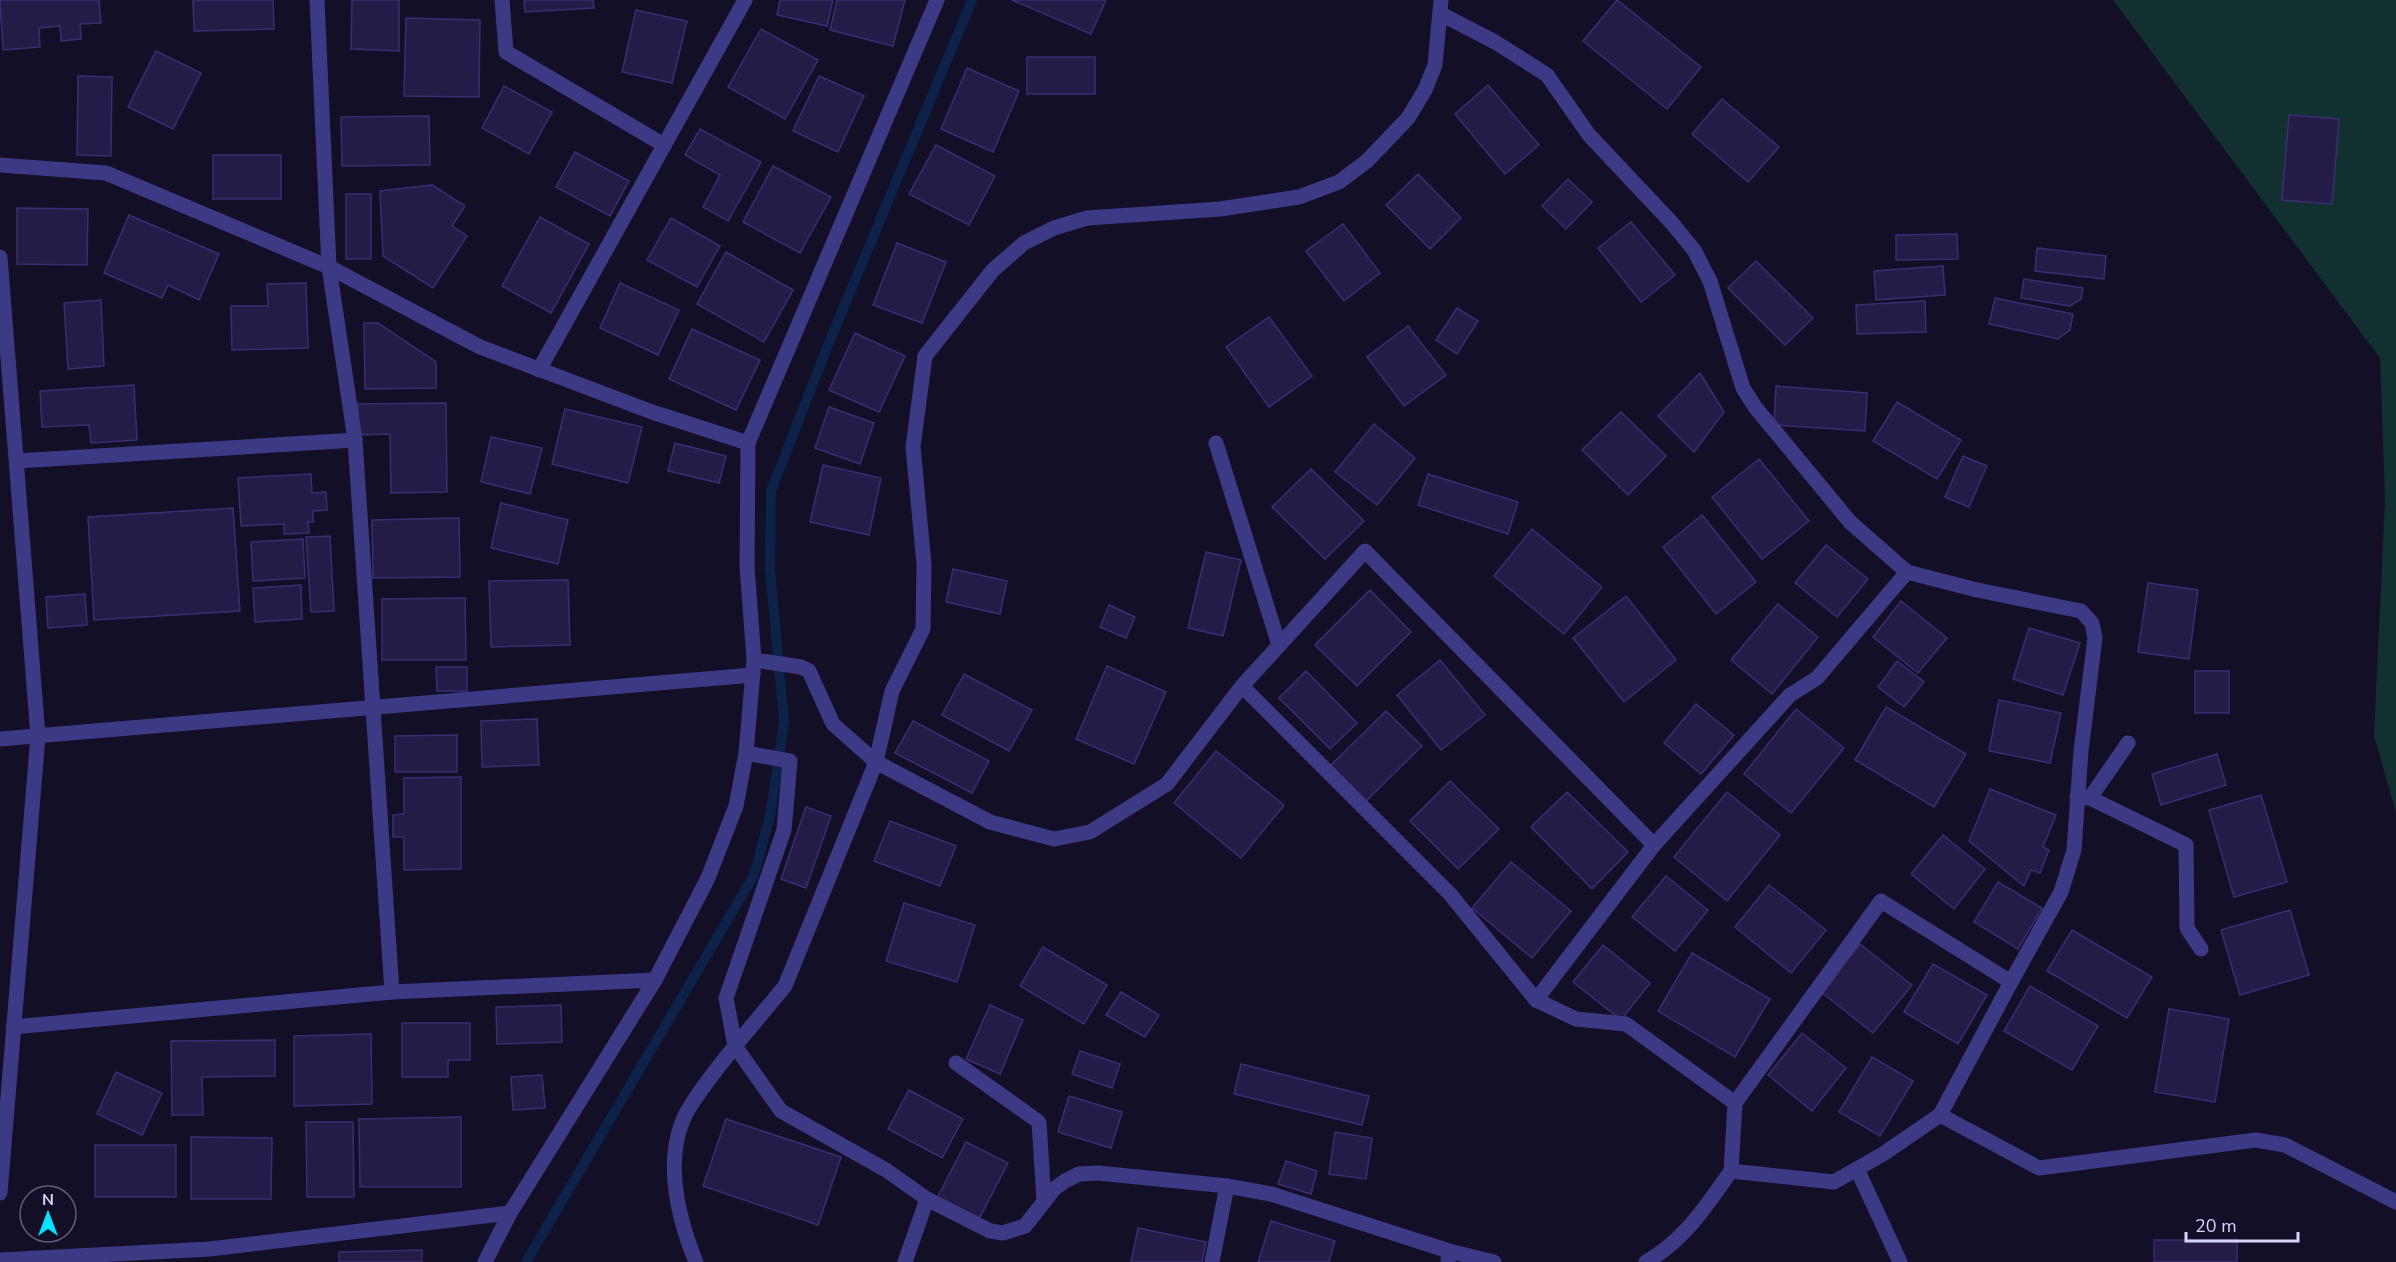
<svg xmlns="http://www.w3.org/2000/svg" width="2396" height="1262" viewBox="0 0 2396 1262" font-family="'Nunito Sans',sans-serif">
	<rect width="100%" height="100%" fill="#130f26"/>
	<path fill="#12302f" d="M2113 0H2396V812L2374 736 2385 499 2380 358Z"/>
	<g fill="none" stroke-linecap="round" stroke-linejoin="round">
		<path stroke="#0c2248" stroke-width="10" d="M526 1262 754 875 771 811 784 722 770 569 771 491 828 345 972 0"/>
	</g>
	<g fill="#241b47" stroke="#3b2d73" stroke-width="1.5">
		<path d="M0 0H99L101 23 80 24 81 39 61 41 60 26 39 28 40 47 3 50Z"/>
		<path d="M193 0H273L274 29 194 31Z"/>
		<path d="M352 0H399V51L351 49Z"/>
		<path d="M524 0H593L594 8 525 12Z"/>
		<path d="M780 0H833L827 26 777 15Z"/>
		<path d="M837 0H905L893 46 830 30Z"/>
		<path d="M1012 0H1106L1091 34Z"/>
		<path d="M1617 0 1701 67 1667 109 1583 41Z"/>
		<path d="M636 10 687 21 672 83 622 72Z"/>
		<path d="M406 18 480 20 479 97 404 96Z"/>
		<path d="M761 29 818 60 785 119 728 87Z"/>
		<path d="M156 51 201 73 173 129 128 107Z"/>
		<rect x="1027" y="57" width="68" height="37"/>
		<path d="M967 68 1019 91 993 152 941 129Z"/>
		<path d="M78 76 112 77 111 156 77 155Z"/>
		<path d="M819 76 864 96 838 152 793 131Z"/>
		<path d="M1488 85 1539 145 1505 174 1455 114Z"/>
		<path d="M504 86 552 112 529 154 482 128Z"/>
		<path d="M1722 99 1779 147 1748 182 1692 134Z"/>
		<path d="M2289 115 2339 119 2332 204 2282 200Z"/>
		<path d="M429 116 430 165 342 166 341 117Z"/>
		<path d="M700 129 761 162 728 221 703 207 720 175 685 155Z"/>
		<path d="M936 145 995 176 969 225 909 194Z"/>
		<path d="M575 152 629 181 610 216 556 187Z"/>
		<rect x="213" y="155" width="68" height="44"/>
		<path d="M773 166 831 197 800 253 743 222Z"/>
		<path d="M1418 174 1461 218 1430 249 1386 205Z"/>
		<path d="M1568 179 1592 202 1566 229 1542 206Z"/>
		<path d="M432 185 465 206 452 226 467 236 433 288 383 256 380 191Z"/>
		<rect x="346" y="194" width="25" height="65"/>
		<path d="M17 208 88 209 87 265 17 264Z"/>
		<path d="M129 215 219 254 199 300 168 285 162 298 104 273Z"/>
		<path d="M540 217 589 244 551 313 502 286Z"/>
		<path d="M671 218 720 246 697 287 647 260Z"/>
		<path d="M1631 222 1675 275 1641 302 1598 248Z"/>
		<path d="M1343 224 1380 273 1344 301 1306 251Z"/>
		<path d="M1957 234 1958 259 1896 260V235Z"/>
		<path d="M897 243 946 262 922 323 873 305Z"/>
		<path d="M2037 248 2106 256 2104 279 2035 271Z"/>
		<path d="M726 252 793 290 764 342 697 304Z"/>
		<path d="M1756 261 1813 318 1785 345 1728 288Z"/>
		<path d="M1943 266 1945 295 1876 300 1874 271Z"/>
		<path d="M2024 279 2083 288 2081 299 2070 306 2021 298Z"/>
		<path d="M306 283 308 348 232 350 231 306H268L267 284Z"/>
		<path d="M620 283 679 310 658 355 600 328Z"/>
		<path d="M1995 298 2073 314 2070 330 2058 339 1989 324Z"/>
		<path d="M101 300 104 366 68 369 64 303Z"/>
		<path d="M1925 301 1926 332 1857 334 1856 305Z"/>
		<path d="M1457 308 1478 321 1457 354 1436 340Z"/>
		<path d="M1269 317 1312 376 1269 407 1226 347Z"/>
		<path d="M364 323H378L436 362V388L365 389Z"/>
		<path d="M1408 326 1446 375 1404 406 1367 357Z"/>
		<path d="M692 329 760 360 736 410 669 379Z"/>
		<path d="M855 333 905 356 879 412 829 390Z"/>
		<path d="M1700 373 1724 412 1694 452 1658 416Z"/>
		<path d="M134 385 137 440 91 443 89 425 42 427 40 391Z"/>
		<path d="M1776 386 1867 393 1865 431 1774 425Z"/>
		<path d="M1897 402 1961 440 1937 479 1873 441Z"/>
		<path d="M446 403 447 492 391 493 390 434 358 435V404Z"/>
		<path d="M829 407 874 423 860 464 815 448Z"/>
		<path d="M565 409 642 427 628 483 552 464Z"/>
		<path d="M1621 412 1666 456 1628 495 1582 450Z"/>
		<path d="M1374 424 1415 458 1377 505 1335 472Z"/>
		<path d="M491 437 542 448 530 494 481 482Z"/>
		<path d="M675 443 726 456 719 483 668 471Z"/>
		<path d="M1963 456 1987 466 1969 507 1945 497Z"/>
		<path d="M1759 459 1809 521 1762 559 1712 497Z"/>
		<path d="M823 465 881 478 869 535 810 522Z"/>
		<path d="M1311 469 1364 521 1325 559 1272 507Z"/>
		<path d="M311 474 312 493 326 492 327 510 313 511V522H308L309 533 284 534V524L241 526 238 478Z"/>
		<path d="M1428 474 1518 502 1508 534 1418 505Z"/>
		<path d="M501 503 568 520 558 564 491 548Z"/>
		<path d="M233 508 240 611 94 620 88 517Z"/>
		<path d="M1702 515 1756 582 1716 614 1663 547Z"/>
		<path d="M459 518 460 577 373 578 372 520Z"/>
		<path d="M1532 529 1602 587 1564 634 1494 576Z"/>
		<path d="M330 536 334 611 311 612 306 537Z"/>
		<path d="M303 539 305 578 253 581 251 542Z"/>
		<path d="M1826 545 1868 579 1837 617 1795 583Z"/>
		<path d="M1206 552 1241 560 1223 636 1188 628Z"/>
		<path d="M953 569 1007 581 1000 614 946 602Z"/>
		<path d="M568 580 570 645 491 647 489 581Z"/>
		<path d="M2148 583 2198 590 2189 659 2138 652Z"/>
		<path d="M301 585 302 619 255 622 253 588Z"/>
		<path d="M1370 590 1411 632 1357 686 1315 645Z"/>
		<path d="M85 594 87 625 48 628 46 597Z"/>
		<path d="M1626 596 1676 660 1624 702 1573 638Z"/>
		<path d="M465 598 466 660H382V599Z"/>
		<path d="M1901 601 1947 638 1918 673 1873 637Z"/>
		<path d="M1778 604 1818 637 1772 694 1731 660Z"/>
		<path d="M1109 605 1135 617 1126 638 1100 627Z"/>
		<path d="M2029 628 2080 643 2063 695 2013 679Z"/>
		<path d="M1440 660 1485 715 1441 750 1397 695Z"/>
		<path d="M1897 661 1924 682 1904 707 1878 687Z"/>
		<path d="M1107 666 1166 692 1134 764 1076 739Z"/>
		<path d="M436 667H467V691H437Z"/>
		<path d="M1306 671 1357 723 1330 749 1279 698Z"/>
		<rect x="2195" y="671" width="34" height="42"/>
		<path d="M964 674 1032 710 1009 751 942 715Z"/>
		<path d="M1999 700 2061 713 2050 763 1989 751Z"/>
		<path d="M1696 704 1734 735 1701 774 1664 743Z"/>
		<path d="M1886 707 1966 754 1934 807 1855 760Z"/>
		<path d="M1796 709 1844 748 1791 813 1744 774Z"/>
		<path d="M1386 711 1422 746 1366 801 1330 766Z"/>
		<path d="M537 719 539 765 482 767 481 721Z"/>
		<path d="M913 721 989 761 972 793 895 753Z"/>
		<path d="M457 735V772H395V736Z"/>
		<path d="M1216 751 1284 805 1241 858 1174 803Z"/>
		<path d="M2217 754 2226 785 2161 805 2152 774Z"/>
		<path d="M461 777V869L404 870V837H393V815L404 814V778Z"/>
		<path d="M1450 781 1499 829 1458 869 1410 821Z"/>
		<path d="M1990 789 2056 815 2043 847 2049 850 2040 873 2031 870 2024 886 1969 841Z"/>
		<path d="M1567 792 1628 852 1592 889 1531 827Z"/>
		<path d="M1727 792 1780 835 1727 901 1674 857Z"/>
		<path d="M2261 795 2287 882 2234 897 2209 810Z"/>
		<path d="M806 807 831 816 806 888 781 879Z"/>
		<path d="M890 821 956 846 940 886 874 861Z"/>
		<path d="M1943 835 1985 869 1954 909 1911 874Z"/>
		<path d="M1511 862 1571 911 1532 958 1472 908Z"/>
		<path d="M1666 876 1708 910 1675 951 1632 917Z"/>
		<path d="M1998 882 2042 908 2018 949 1974 922Z"/>
		<path d="M1769 885 1826 930 1791 973 1735 927Z"/>
		<path d="M904 903 975 925 957 982 886 961Z"/>
		<path d="M2290 910 2309 975 2240 995 2221 930Z"/>
		<path d="M2072 930 2152 977 2127 1018 2047 971Z"/>
		<path d="M1860 944 1912 985 1873 1033 1821 992Z"/>
		<path d="M1603 945 1650 983 1621 1020 1573 982Z"/>
		<path d="M1043 947 1107 985 1084 1024 1020 986Z"/>
		<path d="M1692 953 1770 999 1735 1057 1658 1011Z"/>
		<path d="M1933 964 1987 995 1958 1044 1904 1012Z"/>
		<path d="M2030 986 2098 1026 2072 1070 2004 1031Z"/>
		<path d="M1121 992 1159 1015 1145 1037 1106 1015Z"/>
		<path d="M561 1005 562 1042 497 1044 496 1007Z"/>
		<path d="M990 1005 1023 1020 1000 1074 966 1059Z"/>
		<path d="M2169 1009 2229 1019 2215 1102 2155 1092Z"/>
		<path d="M402 1023H470V1060H448V1077H402Z"/>
		<path d="M1802 1033 1846 1068 1812 1111 1768 1075Z"/>
		<path d="M371 1034 372 1104 294 1106V1036Z"/>
		<path d="M275 1040V1076L202 1077 203 1115H172L171 1041Z"/>
		<path d="M1080 1051 1120 1064 1112 1088 1072 1074Z"/>
		<path d="M1872 1057 1913 1081 1880 1136 1839 1112Z"/>
		<path d="M1241 1064 1369 1096 1362 1125 1234 1094Z"/>
		<path d="M116 1072 162 1093 142 1135 97 1114Z"/>
		<path d="M542 1075 545 1108 513 1110 511 1077Z"/>
		<path d="M909 1090 963 1119 942 1158 888 1129Z"/>
		<path d="M1069 1096 1122 1112 1111 1148 1058 1132Z"/>
		<path d="M461 1117V1187H360L359 1119Z"/>
		<path d="M726 1119 841 1157 818 1225 703 1186Z"/>
		<path d="M306 1122H353L354 1197H307Z"/>
		<path d="M1335 1132 1372 1138 1366 1179 1329 1174Z"/>
		<path d="M191 1137 272 1138 271 1199H191Z"/>
		<path d="M966 1142 1008 1163 978 1221 936 1200Z"/>
		<rect x="95" y="1145" width="81" height="52"/>
		<path d="M1286 1161 1317 1171 1311 1194 1278 1184Z"/>
		<path d="M1271 1221 1335 1241 1329 1262H1258Z"/>
		<path d="M1138 1228 1206 1242 1202 1262H1131Z"/>
		<rect x="2154" y="1240" width="83" height="22"/>
		<path d="M422 1250V1262H339V1252Z"/>
	</g>
	<g fill="none" stroke-linecap="round" stroke-linejoin="round">
		<g stroke="#3d3a85" stroke-width="15">
			<path d="M317 0 329 267 355 440 392 992"/>
			<path d="M502 0 506 52 664 145"/>
			<path d="M1441 0 1435 65 1425 90 1408 118 1367 161 1339 182 1299 197 1220 209 1087 218 1054 228 1024 243 993 270 925 356 913 447 924 564 923 629 892 691 876 762 785 986 735 1046 781 1111 886 1170 927 1199 990 1231 1003 1233 1025 1226 1054 1189 1065 1181 1079 1174 1098 1173 1227 1186 1271 1194 1449 1251 1448 1262"/>
			<path d="M1441 14 1495 42 1547 75 1589 135 1671 222 1694 250 1710 281 1743 388 1755 407 1850 522 1907 572 1977 590 2081 611 2092 623 2095 638 2081 751 2074 850 2061 892 2011 982"/>
			<path d="M0 165 106 173 329 267 480 347 652 412 748 443"/>
			<path d="M539 370 745 0"/>
			<path d="M1216 443 1279 645"/>
			<path d="M17 461 355 440"/>
			<path d="M754 660 801 667 809 671 833 724 876 762 990 822 1054 839 1090 832 1167 784 1242 686 1365 551 1654 845 1536 1000 1450 894 1242 686"/>
			<path d="M0 739 753 675"/>
			<path d="M2077 797 2090 798 2186 845 2187 928 2201 949"/>
			<path d="M2090 798 2128 743"/>
			<path d="M1654 845 1790 695 1817 678 1907 572"/>
			<path d="M1536 1000 1576 1019 1626 1024 1735 1103 1881 901 2011 982 1940 1115 1883 1154 1834 1182 1731 1171 1735 1103"/>
			<path d="M13 1027 392 992 655 980"/>
			<path d="M956 1063 1039 1122 1044 1201"/>
			<path d="M1940 1115 2039 1168 2256 1140 2285 1145 2396 1202"/>
			<path d="M1857 1169 1900 1262"/>
			<path d="M1449 1251 1494 1262"/>
			<path d="M0 1260 210 1249 510 1213"/>
			<path d="M485 1262 510 1213 655 980 708 878 736 806 746 753 754 660 747 566 748 443 937 0"/>
			<path d="M696 1262C677 1216 661 1151 691 1105 704 1084 720 1065 735 1046L726 998 784 830 790 761 746 753"/>
			<path d="M905 1262 927 1199"/>
			<path d="M1212 1262 1227 1186"/>
			<path d="M1646 1262C1684 1241 1706 1206 1731 1171"/>
		</g>
		<path stroke="#3d3a85" stroke-width="15" d="M0 257 38 736 0 1193"/>
	</g>
	<g transform="translate(48 1214)"><circle r="28" fill="#130f26" stroke="#625e7d" stroke-width="1.5"/>
	<path d="M0-4.5L10 22L0 15L-10 22Z" fill="#00e5ff"/>
	<text y="-9" font-size="16" font-weight="bold" text-anchor="middle" fill="#d9d4ff">N</text>
	</g>
	<path d="M2186 1232v9h112v-9" fill="none" stroke="#d9d4ff" stroke-width="3"/>
	<text x="2195" y="1232" font-size="18" fill="#d9d4ff" stroke="#130f26" stroke-width="4.5" paint-order="stroke">20 m</text>
</svg>
